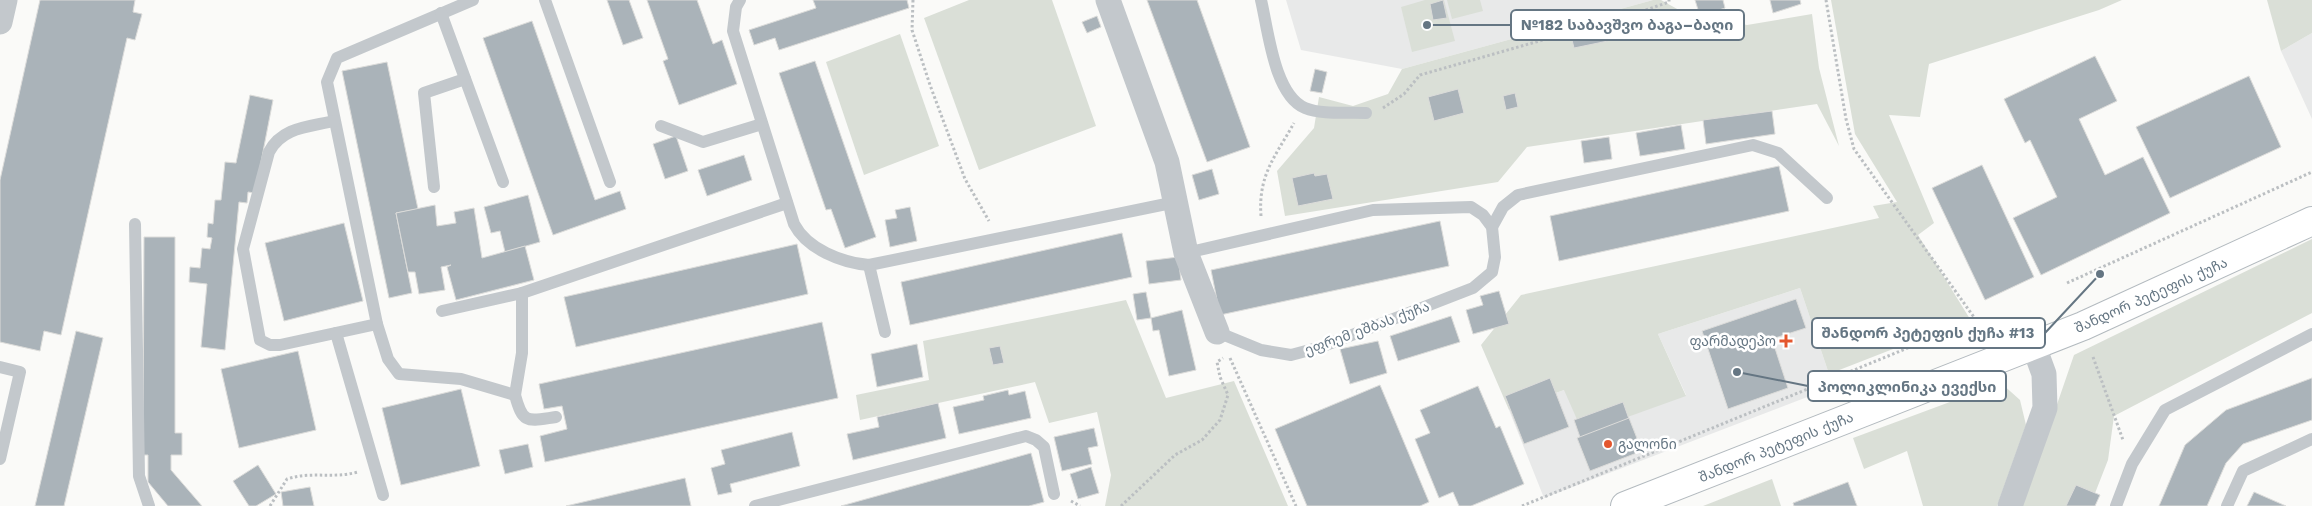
<svg xmlns="http://www.w3.org/2000/svg" width="2312" height="506" viewBox="0 0 2312 506" font-family="'Work Sans','Noto Sans Georgian',sans-serif">
	<rect width="100%" height="100%" fill="#fafaf8"/>
	<g fill="#e8e9e9">
		<path d="M1286 0H1653L1402 69 1301 50Z"/>
		<path d="M2312 33V119L2281 51Z"/>
		<path d="M1800 288 1829 374 1836 386 1544 498 1509 410 1564 390 1686 395 1658 334Z"/>
	</g>
	<g fill="#dadfd7">
		<path d="M969 0H1052L1096 126 979 170 924 18Z"/>
		<path d="M1425 0H1444L1455 41 1412 52 1401 7Z"/>
		<path d="M1447 0H1480L1483 11 1452 19Z"/>
		<path d="M1653 0H1661L1679 10 1747 25 1812 14 1819 68 1839 146 1817 104 1527 147 1498 182 1285 216 1277 171 1314 128 1319 97 1353 106 1388 94 1402 69Z"/>
		<path d="M1831 0H2122L2099 10 1929 64 1920 117 1889 115 1934 223 1918 235 1970 319 1829 374 1800 288 1658 334 1686 396 1583 433 1564 390 1509 410 1481 345 1521 295 1879 218 1873 206 1897 202 1855 134Z"/>
		<path d="M2267 0H2312V33L2281 51Z"/>
		<path d="M900 34 939 146 864 175 826 62Z"/>
		<path d="M2312 239V313L2114 416 2108 460 2090 506H2022L2074 355Z"/>
		<path d="M1126 300 1166 398 1234 381 1288 506H1105L1111 475 1097 412 1049 423 1035 382 860 420 856 395 929 380 923 341Z"/>
		<path d="M2001 383 2020 400 2026 425 1997 506H1923L1907 451 1864 469 1853 438Z"/>
		<path d="M1772 479 1781 506H1703Z"/>
	</g>
	<g fill="#aab3b9" stroke="#dcdcda">
		<path d="M40 0H135L133 12 142 14 135 40 127 38 61 335 44 331 40 351 0 342V180Z"/>
		<path d="M607 0H629L643 38 623 45Z"/>
		<path d="M647 0H697L713 44 722 40 737 84 679 105 663 61 668 59Z"/>
		<path d="M813 0H907L909 8 779 50 775 38 754 45 749 30 816 8Z"/>
		<path d="M1147 0H1197L1250 147 1207 162Z"/>
		<path d="M1443 0 1447 18 1433 20 1430 4Z"/>
		<path d="M1695 0H1723L1725 8 1700 16Z"/>
		<path d="M1770 0H1800L1801 4 1773 13Z"/>
		<path d="M1097 16 1101 27 1087 33 1082 22Z"/>
		<path d="M532 21 595 200 620 191 626 209 553 235 483 38Z"/>
		<path d="M1606 30 1608 41 1574 48 1571 36Z"/>
		<path d="M2095 56 2117 101 2079 119 2105 175 2143 157 2170 213 2041 275 2013 218 2057 197 2030 140 2025 143 2004 99Z"/>
		<path d="M815 61 876 237 845 248 831 209 826 210 779 73Z"/>
		<path d="M387 62 418 209 396 213 412 293 389 298 342 71Z"/>
		<path d="M1315 69 1327 72 1322 93 1310 91Z"/>
		<path d="M2249 76 2281 147 2170 198 2136 127Z"/>
		<path d="M1458 89 1464 113 1434 121 1428 97Z"/>
		<path d="M1515 93 1518 107 1506 110 1503 96Z"/>
		<path d="M250 95 273 100 255 193 248 192 247 203 239 202 225 350 201 347 207 284 189 282 190 267 200 268 202 248 210 249 212 238 207 237 208 223 213 224 215 200H221L225 162 236 163Z"/>
		<path d="M1772 111 1775 134 1706 144 1703 120Z"/>
		<path d="M1681 125 1685 149 1640 156 1636 133Z"/>
		<path d="M676 136 688 171 665 179 653 144Z"/>
		<path d="M1609 137 1612 159 1584 163 1581 141Z"/>
		<path d="M744 155 752 180 707 196 698 170Z"/>
		<path d="M1982 165 2034 277 1985 300 1932 188Z"/>
		<path d="M1779 166 1789 211 1559 261 1550 216Z"/>
		<path d="M1212 169 1219 194 1199 200 1192 175Z"/>
		<path d="M1314 173 1315 176 1327 174 1333 199 1298 206 1292 178Z"/>
		<path d="M528 195 540 242 505 252 500 231 491 233 484 207Z"/>
		<path d="M435 205 437 226 456 223 454 212 474 208 482 258 525 246 534 280 456 300 447 267 451 265 441 267 445 290 419 294 415 272H408L396 213Z"/>
		<path d="M910 207 917 241 890 247 885 220 897 218 895 210Z"/>
		<path d="M1440 221 1449 266 1220 315 1211 270Z"/>
		<path d="M344 223 363 301 284 321 265 243Z"/>
		<path d="M1122 233 1132 277 910 325 901 282Z"/>
		<path d="M144 237H175V433H182V455H171V470L202 506H168L148 482V455H143Z"/>
		<path d="M797 244 808 294 576 347 564 297Z"/>
		<path d="M1178 257 1181 280 1149 284 1146 261Z"/>
		<path d="M1499 291 1509 324 1473 334 1466 310 1483 305 1480 296Z"/>
		<path d="M1146 292 1151 318 1137 320 1133 294Z"/>
		<path d="M1796 299 1806 328 1772 339 1788 388 1728 409 1702 331Z"/>
		<path d="M1182 310 1196 370 1169 376 1159 330 1153 331 1151 318Z"/>
		<path d="M1451 316 1460 342 1398 361 1390 336Z"/>
		<path d="M822 322 838 398 545 462 540 436 567 429 562 406 544 409 539 384Z"/>
		<path d="M76 331 103 338 64 506H35Z"/>
		<path d="M1378 341 1387 373 1350 384 1340 349Z"/>
		<path d="M917 344 923 377 877 387 871 354Z"/>
		<path d="M1000 346 1004 363 993 365 989 348Z"/>
		<path d="M298 351 316 430 239 448 221 369Z"/>
		<path d="M1550 378 1569 427 1524 444 1505 396Z"/>
		<path d="M2312 378V420L2243 444 2226 463 2207 506H2159L2185 445 2226 410Z"/>
		<path d="M1380 385 1429 502 1420 506H1307L1275 429Z"/>
		<path d="M1478 386 1496 428 1500 426 1524 484 1471 506H1459L1453 492 1439 498 1415 439 1430 433 1420 410Z"/>
		<path d="M461 389 480 466 401 485 382 408Z"/>
		<path d="M1008 390 1009 395 1025 391 1031 418 959 434 953 407 984 400 983 396Z"/>
		<path d="M1623 402 1630 422 1581 440 1574 420Z"/>
		<path d="M938 403 946 438 853 460 847 434 879 427 877 417Z"/>
		<path d="M1629 418 1642 451 1590 471 1577 438Z"/>
		<path d="M1094 428 1098 446 1088 448 1092 464 1062 471 1054 437Z"/>
		<path d="M792 432 800 466 730 484 732 492 718 495 711 468 725 464 721 450Z"/>
		<path d="M528 444 533 467 505 474 499 450Z"/>
		<path d="M1031 453 1044 502 1029 506H841Z"/>
		<path d="M258 465 276 494 256 506H249L233 481Z"/>
		<path d="M1091 467 1099 493 1078 499 1070 474Z"/>
		<path d="M685 478 691 506H566Z"/>
		<path d="M1848 482 1857 506H1794L1793 503Z"/>
		<path d="M2076 485 2100 495 2095 506H2066Z"/>
		<path d="M310 487 314 506H283L281 492Z"/>
		<path d="M2254 492 2286 506H2247Z"/>
	</g>
	<g fill="none" stroke-linecap="round" stroke-linejoin="round">
		<defs>
			<path id="secondary" d="M1625 506 2083 326 2312 221"/>
		</defs>
		<use href="#secondary" stroke="#b3babf" stroke-width="30"/>
		<g stroke="#bbbfc2" stroke-width="3" stroke-dasharray="2.5 2.5" stroke-linecap="butt">
			<path d="M913 0 912 30 930 85 965 179 989 221"/>
			<path d="M1383 108 1404 94 1420 75 1634 14 1669 2V0"/>
			<path d="M1261 216C1258 175 1275 157 1294 123"/>
			<path d="M2067 283 2312 172"/>
			<path d="M2093 357 2123 440"/>
			<path d="M1230 358 1296 506"/>
			<path d="M1071 501 1080 506"/>
			<path d="M270 506 287 479C312 471 332 479 358 472"/>
			<path d="M1121 506 1175 455 1202 440 1220 420 1228 395 1220 377 1217 362 1223 358"/>
			<path d="M1522 506 1976 320 1854 149 1846 119 1826 0"/>
		</g>
		<g stroke="#c3c8cc" stroke-width="12">
			<path d="M473 0 337 58 327 82 377 324 388 359 399 374 461 379 515 395 522 353V293L787 203"/>
			<path d="M545 0 610 182"/>
			<path d="M740 0 736 7 733 31 794 224C807 249 842 263 869 265L1176 202"/>
			<path d="M1261 0C1268 29 1274 95 1305 108 1322 115 1347 112 1366 113"/>
			<path d="M441 13 503 182"/>
			<path d="M334 121C309 127 282 127 269 152L243 249 260 340 270 345H280L377 324"/>
			<path d="M661 126 703 142 762 124"/>
			<path d="M434 187 424 93 465 79"/>
			<path d="M135 224 139 476 149 506"/>
			<path d="M1492 227 1503 207 1518 195 1753 145 1778 153 1827 198"/>
			<path d="M1186 253 1373 210 1471 207 1483 215 1492 227 1495 257 1492 272 1473 288 1321 347 1291 355 1261 350 1217 332"/>
			<path d="M869 265 885 332"/>
			<path d="M442 311 522 293"/>
			<path d="M336 333 383 495"/>
			<path d="M0 367 20 372 0 459"/>
			<path d="M515 395C523 425 528 421 556 417"/>
			<path d="M755 506 1026 436 1036 440 1044 447 1054 494"/>
			<path d="M2116 506 2132 464 2165 410 2312 334"/>
			<path d="M2227 506 2243 471 2312 439"/>
		</g>
		<g stroke="#c3c8cc" stroke-width="25">
			<path d="M1108 0 1167 162 1186 253 1217 332"/>
			<path d="M0 22 5 0"/>
			<path d="M2010 506 2045 408 2044 374 2033 344"/>
		</g>
		<use href="#secondary" stroke="#fff" stroke-width="28"/>
	</g>
	<g fill="#e4572e" stroke="#fff" stroke-width="2">
		<path d="M1783.5 333.5h5v5h5v5h-5v5h-5v-5h-5v-5h5z"/>
		<circle cx="1608" cy="444" r="5"/>
	</g>
	<g text-anchor="middle" stroke-width="5" stroke-linejoin="round" paint-order="stroke">
		<g font-size="14" fill="#657683" stroke="#fff">
			<text transform="translate(2151 295) rotate(-24)" y="5">შანდორ პეტეფის ქუჩა</text>
			<text transform="translate(1367 328) rotate(-20)" y="5">ეფრემ ეშბას ქუჩა</text>
			<text transform="translate(1776 447) rotate(-22)" y="5">შანდორ პეტეფის ქუჩა</text>
		</g>
		<g font-size="14" fill="#657683" stroke="#fff" text-anchor="end">
			<text x="1776" y="346">ფარმადეპო</text>
			<text x="1618" y="449" text-anchor="start">გალონი</text>
		</g>
	</g>
	<path fill="none" stroke="#657683" stroke-width="2" d="M1427 25L1511 25M2100 274L2045 333M1737 372L1808 386"/>
	<g fill="#657683" stroke="#fff" stroke-width="2">
		<circle cx="1427" cy="25" r="5"/>
		<circle cx="2100" cy="274" r="5"/>
		<circle cx="1737" cy="372" r="5"/>
	</g>
	<g fill="#fff" stroke="#657683" stroke-width="2">
		<rect x="1511" y="10" width="233" height="30" rx="5"/>
		<rect x="1812" y="318" width="233" height="30" rx="5"/>
		<rect x="1808" y="371" width="198" height="30" rx="5"/>
	</g>
	<g font-size="15" text-anchor="middle" font-weight="bold" fill="#657683">
		<text x="1627" y="30">№182 საბავშვო ბაგა–ბაღი</text>
		<text x="1928" y="338">შანდორ პეტეფის ქუჩა #13</text>
		<text x="1907" y="392">პოლიკლინიკა ევექსი</text>
	</g>
</svg>
